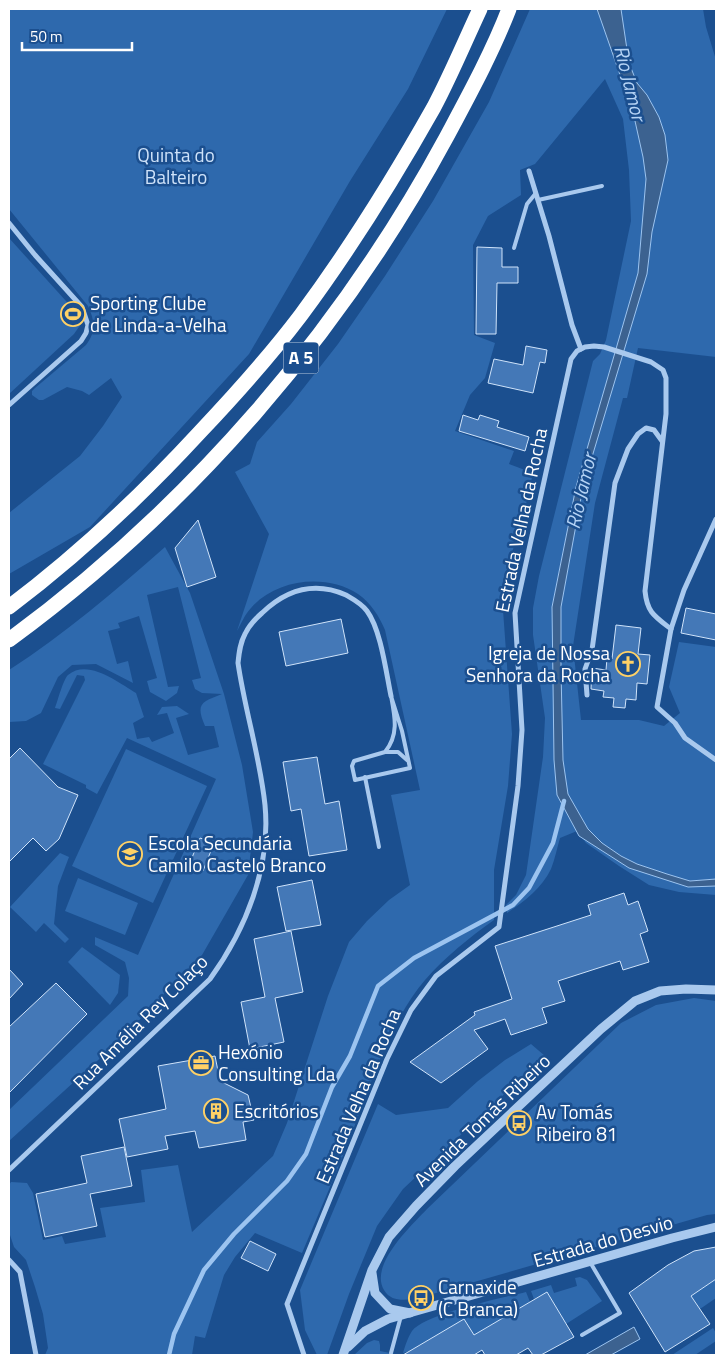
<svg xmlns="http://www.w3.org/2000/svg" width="725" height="1364" viewBox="0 0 725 1364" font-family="'Titillium Web',sans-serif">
	<rect width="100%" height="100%" fill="#1b4f8f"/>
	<g fill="#2e69ad">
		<path d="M9 9H447L408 89 350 181 249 354 90 527 9 574V513L80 456 103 426 122 397 111 378 89 395 82 391 67 387 43 400H39L32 395V391L35 388 86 345C96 332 95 321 88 306L9 209Z"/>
		<path d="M530 9H703L706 27 716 60V357L638 348 627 398H623L595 503 573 646 581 720H639L664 726 680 713 669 687 679 642 716 647V895L679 892 649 885 619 866 586 843 577 831 560 838C557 848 555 859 551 869 542 888 524 902 507 913L506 905 516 895 526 875 543 757 545 718 533 635V608L539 576 593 361 600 354 606 340 631 221 629 170 623 119 605 79 535 164 520 170 521 195 488 216 473 245 474 335 495 343 485 378 470 395 455 431 514 451 509 464 533 473 523 518 508 565 503 610 512 734 508 786 494 870V920C470 937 445 957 425 980 392 1018 371 1083 353 1130 337 1172 319 1212 302 1253L255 1233 235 1257 224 1275 205 1338 195 1336 192 1355H45L48 1348 43 1314 35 1287 26 1260 14 1247 9 1232V1185L11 1182 27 1183 33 1193 43 1240 62 1236 65 1244 106 1237 100 1208 145 1202 141 1170 178 1165 192 1232 273 1156 287 1123 328 996 349 942 367 921 389 900 410 885 391 795 420 790 385 630C379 616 371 603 358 594 326 573 276 579 251 608 245 614 241 624 237 631L269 534 235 472 250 464 257 442 291 404 338 344 385 276 433 201 489 102Z"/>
		<path d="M9 238 75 311 81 324 74 334 9 394Z"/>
		<path d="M165 547 190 593 224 694 242 765 253 832 248 875 202 955 119 1041 9 1141V1110L128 996 129 978 125 962 95 945V937L138 955 216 779 127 738 97 794 86 788V785L43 764 85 680 84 676 77 675 60 709 55 708C58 700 63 680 68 675 88 658 119 683 136 693L144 717 133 723 137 739 149 737 152 742 174 733 167 713 157 715 162 707 177 706 189 714 176 718 188 755 219 747 214 726H205C195 703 202 702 222 694L202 693 195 689 192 680 201 678 178 587 147 595 168 687 179 686 177 693 166 701 150 692 147 681 157 678 139 616 118 623 120 628 108 631 117 664 128 661 133 683 96 664 72 665 58 677 41 713 26 721 9 722V670C65 634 115 591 165 547Z"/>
		<path d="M126 749 207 786 153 903 72 866Z"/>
		<path d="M60 853 69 857 58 886 54 924 69 939 65 943 44 923 36 932 10 907Z"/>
		<path d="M78 878 138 903 125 935 65 911Z"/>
		<path d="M82 947 120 975 118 993 110 1005 68 962Z"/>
		<path d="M694 998 716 1001V1214L707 1215 415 1299C404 1300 391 1302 384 1290 369 1265 411 1226 427 1209L621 1023 656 1005Z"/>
		<path d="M531 1044 545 1056 403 1189 377 1226 349 1294 327 1355H317L305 1330 300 1290 378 1104 396 1115 448 1108 478 1081 505 1060Z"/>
		<path d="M580 1277 587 1280 602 1301 566 1324 547 1292 534 1299 531 1291 551 1285 554 1293 577 1286 575 1278Z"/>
		<path d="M716 1279V1298L700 1309 691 1296Z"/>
		<path d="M526 1292 530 1302 474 1335 403 1353C405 1346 408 1337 412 1331 425 1314 502 1298 526 1292Z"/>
		<path d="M713 1328 716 1333V1341L695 1355H672Z"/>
		<path d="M374 1340 379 1341 380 1345V1351L395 1354 396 1355H354L367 1343Z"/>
	</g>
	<g fill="#3c6290" stroke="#9cc4f0">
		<path d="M597 9H621L629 63 637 83 647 95 659 117 665 135 668 160 652 232 647 274 583 487 561 607V671L563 760 568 794 588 829 602 843 621 856 637 864 667 874 690 881 716 879V886L688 887 629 868 579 836 557 795 554 760 552 607 576 487 638 273 646 179 643 157 633 112Z"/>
		<path d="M634 1327 640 1339 611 1355H585Z"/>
	</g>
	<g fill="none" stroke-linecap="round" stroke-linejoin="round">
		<path stroke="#9cc4f0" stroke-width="4.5" d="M169 1355 174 1334 204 1270 234 1234 287 1181 306 1154 332 1087 350 1056 378 986 414 958 513 905 529 888 553 843 564 801"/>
	</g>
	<g fill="#4478b7" stroke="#cfe3fa">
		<path d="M477 247 502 248V267H518V283H497L496 334H476Z"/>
		<path d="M526 346 547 350 545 363 540 362 533 393 488 383 494 359 523 365Z"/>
		<path d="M463 415 478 420 480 415 499 421 497 427 529 437 525 451 459 431Z"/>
		<path d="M198 520 216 577 187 587 175 548Z"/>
		<path d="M686 608 716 614V640L681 633Z"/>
		<path d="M341 619 348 653 286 666 279 632Z"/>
		<path d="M616 625 641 628 638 654 650 655 647 684 637 683 636 700 626 699 625 708 613 707 614 698 603 697 604 691 591 689 592 668 606 670 607 658 612 659Z"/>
		<path d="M20 748 58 787 78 795 59 839 46 851 33 838 9 862V759Z"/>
		<path d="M317 757 325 804 339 801 347 850 309 856 301 809 291 811 283 762Z"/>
		<path d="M200 838 214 843 203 871 189 865Z"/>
		<path d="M312 880 321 925 286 931 277 887Z"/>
		<path d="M624 893 628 905 638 901 648 931 640 934 649 962 623 970 620 961 558 981 565 1001 542 1008 547 1023 511 1035 505 1019 474 1030 488 1049 441 1083 410 1062 475 1015 474 1012 512 999 495 946 591 915 588 905Z"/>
		<path d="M291 931 303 992 275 998 284 1042 250 1049 241 1002 265 997 254 939Z"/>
		<path d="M9 969 23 984 9 999Z"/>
		<path d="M56 983 87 1014 9 1093V1027Z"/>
		<path d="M215 1056 220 1081 248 1095 254 1120 243 1122 246 1140 199 1148 195 1131 165 1136 168 1149 127 1157 119 1119 166 1109 158 1066Z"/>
		<path d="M124 1147 132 1186 90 1194 97 1226 45 1237 36 1194 87 1183 81 1156Z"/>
		<path d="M250 1241 276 1254 268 1271 241 1258Z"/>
		<path d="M716 1247V1279L691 1296 710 1324 665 1352 629 1293 668 1265 694 1251Z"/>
		<path d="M547 1292 574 1337 541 1355H533L528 1348 516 1355H485L482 1350 474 1355H403L464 1319 474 1335Z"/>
	</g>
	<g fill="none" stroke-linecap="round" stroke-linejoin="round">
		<g stroke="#a9c9ee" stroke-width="4">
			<path d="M538 200 602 186"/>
			<path d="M514 248 527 204 536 193"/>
			<path d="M391 696 402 731 410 768 355 780 352 766 354 761 385 752C399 735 395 717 391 696Z"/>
			<path d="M386 752H398L407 760"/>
			<path d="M365 777 379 847"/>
			<path d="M582 1335 620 1313 590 1262"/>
			<path d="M391 1353 401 1316"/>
		</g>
		<g stroke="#a9c9ee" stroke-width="5">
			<path d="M529 171 549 236 572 325 581 349"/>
			<path d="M9 223 35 255 82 307 88 325 86 333 81 341 9 405"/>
			<path d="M716 519 684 590 671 629 657 707 675 723 685 738 716 760"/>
			<path d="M587 695 585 669 592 650 615 483 628 449 638 434 646 428 654 430 662 441"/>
			<path d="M9 1170 210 979C246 929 271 867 265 805 260 757 245 711 238 663 239 653 240 643 245 634 249 626 255 619 262 613 286 590 314 581 346 595 353 599 362 604 367 611 381 630 386 672 391 696"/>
			<path d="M9 1260 20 1272 36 1355"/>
			<path d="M304 1355 287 1304 387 1059 411 1010 436 976 499 927 518 786 522 730 515 613 571 359 577 351 585 347 594 346 604 347 651 362 663 370 666 378V414L645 591C647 612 654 616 671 629"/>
		</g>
		<g stroke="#a9c9ee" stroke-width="9">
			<path d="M372 1273 375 1293 390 1309 410 1313"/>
			<path d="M348 1347 365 1331 388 1319 672 1238 716 1227"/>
			<path d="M343 1355 372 1270 389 1237 416 1206 455 1166 601 1029 635 1001 660 991 686 989 716 990"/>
		</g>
		<g stroke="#fff" stroke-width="15">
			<path d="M9 607C78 555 141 496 200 432 235 395 270 356 301 315 350 249 394 178 434 107 451 75 465 41 480 9"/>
			<path d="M9 640C189 508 340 334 446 138 469 95 492 53 509 9"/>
		</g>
	</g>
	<defs>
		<symbol id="stadium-ring" viewBox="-11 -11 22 22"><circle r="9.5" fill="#1b4f8f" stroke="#ffd166" stroke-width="1.5"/><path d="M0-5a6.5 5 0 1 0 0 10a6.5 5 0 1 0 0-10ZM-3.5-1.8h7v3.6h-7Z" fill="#ffd166"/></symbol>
		<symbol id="church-ring" viewBox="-11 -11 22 22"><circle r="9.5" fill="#1b4f8f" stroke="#ffd166" stroke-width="1.5"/><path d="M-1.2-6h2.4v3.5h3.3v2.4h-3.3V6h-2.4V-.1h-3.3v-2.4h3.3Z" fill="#ffd166"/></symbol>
		<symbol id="school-ring" viewBox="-11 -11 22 22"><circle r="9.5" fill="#1b4f8f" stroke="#ffd166" stroke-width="1.5"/><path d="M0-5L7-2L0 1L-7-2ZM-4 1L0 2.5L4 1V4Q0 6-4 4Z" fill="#ffd166"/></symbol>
		<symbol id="office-ring" viewBox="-11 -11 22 22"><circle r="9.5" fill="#1b4f8f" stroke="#ffd166" stroke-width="1.5"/><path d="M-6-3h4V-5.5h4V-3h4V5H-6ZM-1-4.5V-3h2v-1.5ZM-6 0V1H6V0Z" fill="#ffd166"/></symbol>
		<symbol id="building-ring" viewBox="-11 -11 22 22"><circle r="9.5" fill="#1b4f8f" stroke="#ffd166" stroke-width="1.5"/><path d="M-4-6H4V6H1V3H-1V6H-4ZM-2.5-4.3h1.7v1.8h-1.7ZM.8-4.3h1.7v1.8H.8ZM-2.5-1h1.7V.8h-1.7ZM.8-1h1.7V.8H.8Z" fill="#ffd166"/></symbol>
		<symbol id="bus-ring" viewBox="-11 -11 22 22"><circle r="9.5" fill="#1b4f8f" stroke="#ffd166" stroke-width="1.5"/><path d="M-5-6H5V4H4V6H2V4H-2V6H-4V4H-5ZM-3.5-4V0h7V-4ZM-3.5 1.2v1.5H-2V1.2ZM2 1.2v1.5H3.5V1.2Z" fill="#ffd166"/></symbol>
	</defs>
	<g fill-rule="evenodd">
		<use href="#stadium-ring" x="59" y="300" width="28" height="28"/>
		<use href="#church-ring" x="614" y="650" width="28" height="28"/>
		<use href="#school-ring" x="116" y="840" width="28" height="28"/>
		<use href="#office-ring" x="187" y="1049" width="28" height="28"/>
		<use href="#building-ring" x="202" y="1097" width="28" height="28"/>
		<use href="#bus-ring" x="505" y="1109" width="28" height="28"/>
		<use href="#bus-ring" x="407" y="1284" width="28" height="28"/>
	</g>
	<g text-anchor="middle" stroke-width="5" stroke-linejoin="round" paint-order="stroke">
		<rect fill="#1b4f8f" stroke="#bbcadd" stroke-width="1" x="283.5" y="342.5" width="35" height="31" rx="4"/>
		<g font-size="18" font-weight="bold" fill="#fff">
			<text x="301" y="364">A 5</text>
		</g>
		<g font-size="19" fill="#cfe3fa" stroke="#1b4f8f">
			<text x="176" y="162">Quinta do<tspan x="176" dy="22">Balteiro</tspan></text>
		</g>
		<g font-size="19" fill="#fff" stroke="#1b4f8f" text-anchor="start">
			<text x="90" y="310">Sporting Clube<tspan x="90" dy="22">de Linda-a-Velha</tspan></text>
			<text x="610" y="660" text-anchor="end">Igreja de Nossa<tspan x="610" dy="22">Senhora da Rocha</tspan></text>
			<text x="148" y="850">Escola Secundária<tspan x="148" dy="22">Camilo Castelo Branco</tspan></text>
			<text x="218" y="1059">Hexónio<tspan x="218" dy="22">Consulting Lda</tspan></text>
			<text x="234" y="1118">Escritórios</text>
			<text x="536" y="1119">Av Tomás<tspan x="536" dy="22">Ribeiro 81</tspan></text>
			<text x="438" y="1294">Carnaxide<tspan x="438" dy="22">(C Branca)</tspan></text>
		</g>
		<g font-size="19" fill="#fff" stroke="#1b4f8f">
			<text transform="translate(521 520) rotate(-78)" y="7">Estrada Velha da Rocha</text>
			<text transform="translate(140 1022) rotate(-45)" y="7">Rua Amélia Rey Colaço</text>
			<text transform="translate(358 1096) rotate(-67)" y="7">Estrada Velha da Rocha</text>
			<text transform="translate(482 1120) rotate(-44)" y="7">Avenida Tomás Ribeiro</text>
			<text transform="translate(603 1241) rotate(-16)" y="7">Estrada do Desvio</text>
		</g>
		<g font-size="20" font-style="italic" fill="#b5d3f5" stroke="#1b4f8f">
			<text transform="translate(630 83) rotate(76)" y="7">Rio Jamor</text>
			<text transform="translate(581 491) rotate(-77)" y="7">Rio Jamor</text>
		</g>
	</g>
	<rect width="725" height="1364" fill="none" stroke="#ffffff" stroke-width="20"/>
	<path d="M22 42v8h110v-8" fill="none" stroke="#ffffff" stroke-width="2.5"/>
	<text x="30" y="42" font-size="15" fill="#ffffff" stroke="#1b4f8f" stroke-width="4" paint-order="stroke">50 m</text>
</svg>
